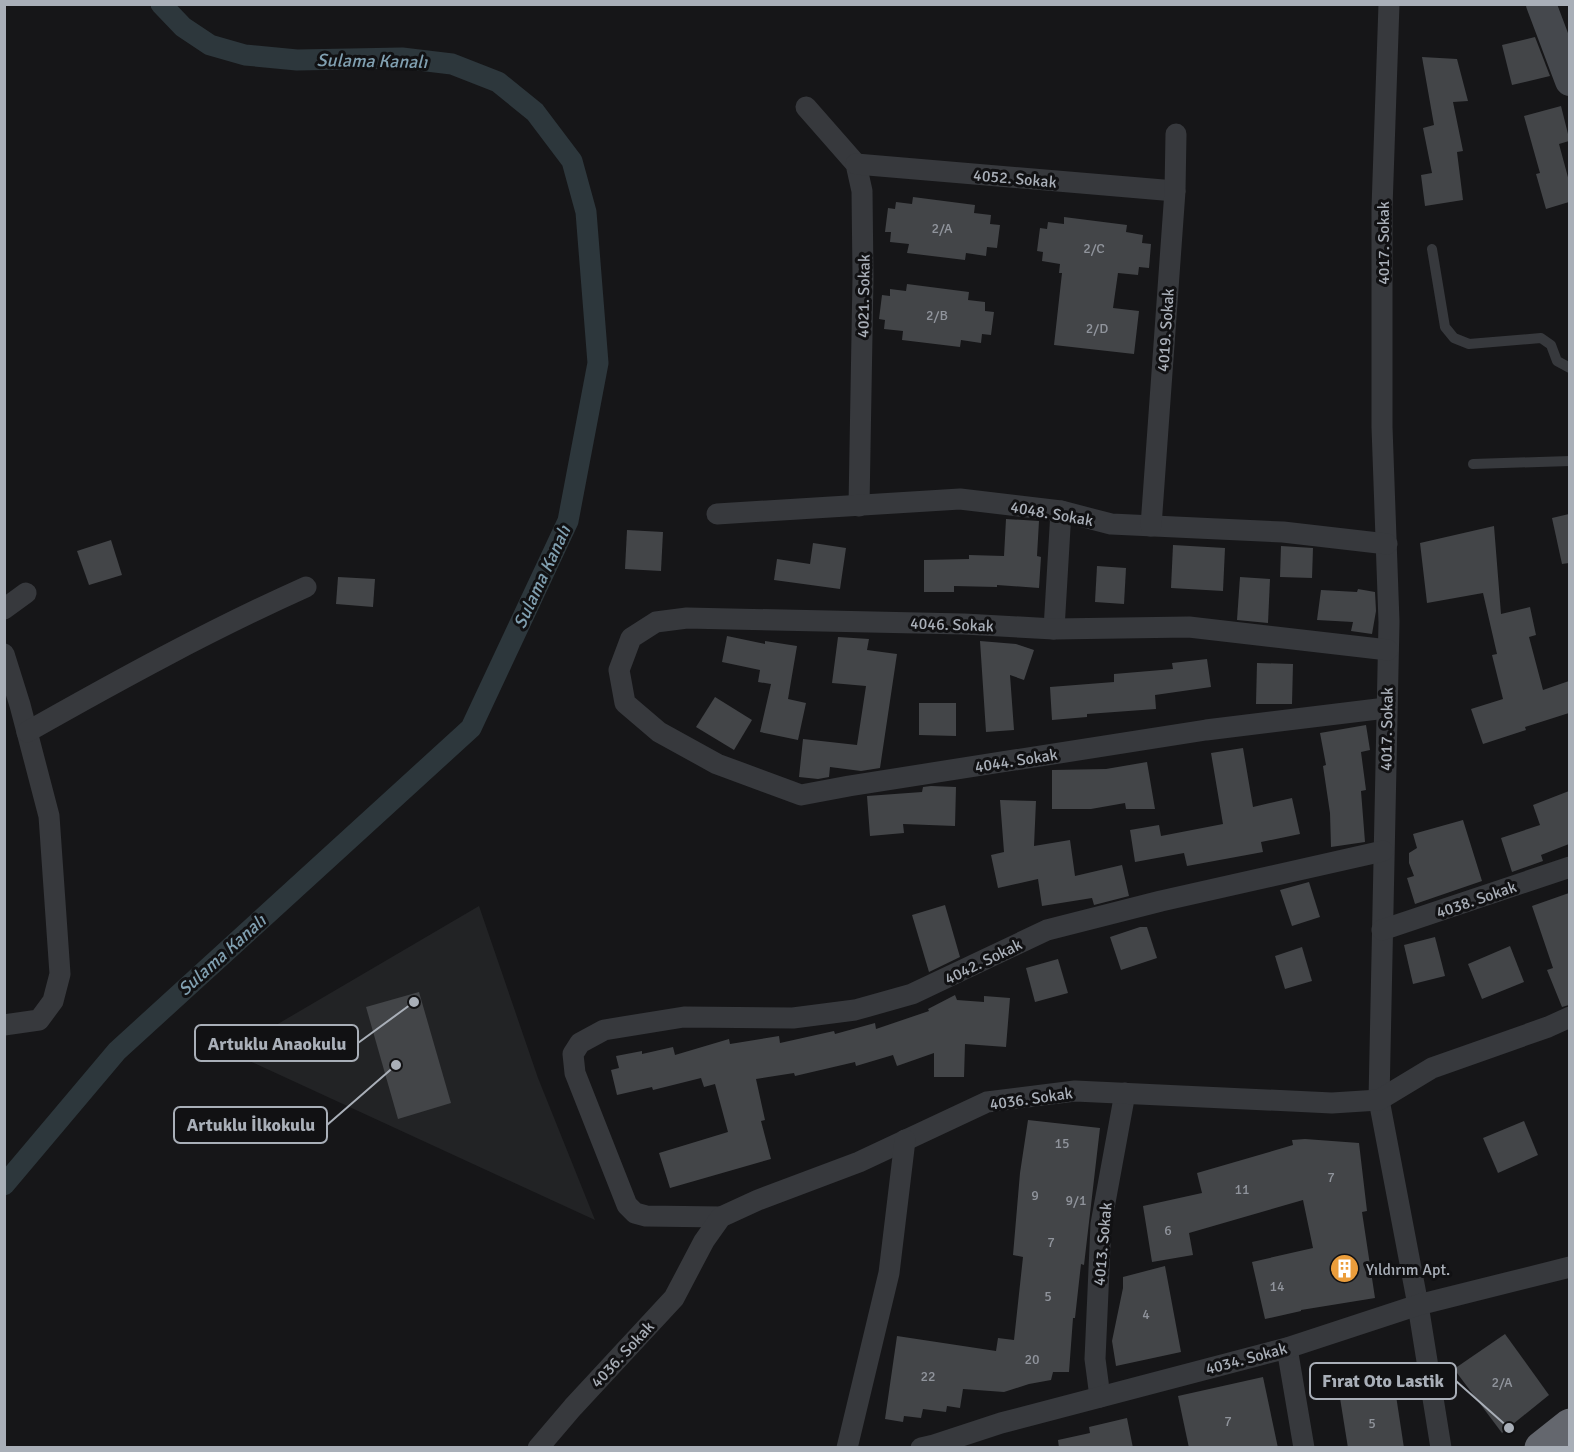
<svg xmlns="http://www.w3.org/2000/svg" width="1574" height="1452" viewBox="0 0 1574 1452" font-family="Signika,sans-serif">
	<rect width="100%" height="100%" fill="#161618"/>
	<path fill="#222325" d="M479 906 538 1078 595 1220 230 1052Z"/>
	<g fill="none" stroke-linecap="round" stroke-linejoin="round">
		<path stroke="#2d373c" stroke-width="21" d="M4 1185 117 1051 471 728 568 521 598 363 586 212 572 161 535 112 498 82 452 64 402 58 297 60 245 55 210 45 183 27 161 4"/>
	</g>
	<g fill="#434548">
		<path d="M1535 37 1550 76 1512 85 1502 45Z"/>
		<path d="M1422 57 1457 59 1468 101 1453 102 1463 151 1457 152 1463 200 1425 206 1421 175 1432 173 1423 128 1434 125Z"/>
		<path d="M1561 106 1569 138V141L1559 144 1569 181V202L1546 209 1536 174 1540 173 1524 116Z"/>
		<path d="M913 197 975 205 974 213 991 215 990 224 1000 225 997 248 987 247 986 256 966 253 965 260 907 253 909 244 890 242 891 232H885L888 208 895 209 896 202 912 204Z"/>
		<path d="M1064 217 1127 225 1126 232 1143 235 1142 243 1151 244 1149 268 1139 267 1138 275 1118 273 1113 308 1139 311 1134 354 1054 345 1062 273H1059L1060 264 1042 261 1043 252 1037 251 1040 228 1047 229 1048 222 1064 224Z"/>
		<path d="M907 284 969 292 968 300 985 302V311L994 312 991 335 982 334 981 343 961 340 960 347 902 340 903 331 884 329 885 320 879 319 882 295 890 296V289L906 291Z"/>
		<path d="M1569 514V563L1562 564 1552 518Z"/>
		<path d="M1006 519 1039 521 1037 556 1041 557 1039 588 997 585V587L954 586V592H924V560L969 559V555L1004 556Z"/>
		<path d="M1494 526 1501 614 1530 607 1536 635 1529 637 1543 690 1569 681V713L1525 727 1526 730 1483 744 1471 709 1503 699 1492 655 1497 654 1483 593 1427 603 1420 543Z"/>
		<path d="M627 530 663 532 661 571 625 569Z"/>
		<path d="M111 540 122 575 89 585 77 551Z"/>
		<path d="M813 543 846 548 840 589 774 580 777 559 810 564Z"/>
		<path d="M1173 545 1225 548 1223 591 1171 588Z"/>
		<path d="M1281 546 1313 548 1312 578 1280 577Z"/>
		<path d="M1097 566 1126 568 1124 604 1095 602Z"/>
		<path d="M338 577 375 579 373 607 336 604Z"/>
		<path d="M1240 577 1270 579 1268 623 1237 620Z"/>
		<path d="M1358 589 1375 592 1376 611 1372 634 1351 631 1353 622 1317 620 1321 590 1357 592Z"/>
		<path d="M727 636 765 644V641L797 646 788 699 806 703 798 740 760 732 771 684 758 682 760 670 722 662Z"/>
		<path d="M838 637 869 639 867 650 897 654 880 768 861 771 830 767 829 777 818 779 799 777 803 739 857 745 866 686 832 683Z"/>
		<path d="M980 641 1016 644 1034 650 1024 680 1010 675 1014 730 986 732Z"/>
		<path d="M1207 659 1211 687 1155 695 1156 709 1087 714V717L1052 720 1050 687 1114 682V674L1173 669 1172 663Z"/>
		<path d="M1257 663 1293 664 1292 704H1256Z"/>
		<path d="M715 697 752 720 734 750 696 727Z"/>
		<path d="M919 703H956V736L919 735Z"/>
		<path d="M1366 725 1370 750 1361 752 1366 790 1361 791 1365 842 1331 847 1330 813 1323 766 1326 765 1320 733Z"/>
		<path d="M1243 748 1253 807 1292 798 1300 834 1261 842 1263 852 1187 866 1184 853 1135 862 1130 830 1159 825 1161 836 1223 824 1211 753Z"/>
		<path d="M1147 762 1155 809H1126L1125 803 1091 809H1052V770L1106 769Z"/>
		<path d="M931 786 956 787 955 826 903 824 904 833 870 836 867 796 922 792 923 787Z"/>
		<path d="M1569 791V844L1541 855 1543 861 1512 872 1501 838 1540 825 1533 805Z"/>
		<path d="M1000 800 1036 801 1034 846 1070 840 1075 876 1122 865 1129 896 1094 905 1092 898 1042 906 1038 879 998 888 991 855 1004 852Z"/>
		<path d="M1463 820 1482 881 1415 904 1407 878 1414 876 1409 863V853L1417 848 1413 834Z"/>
		<path d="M1309 882 1320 917 1292 926 1280 890Z"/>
		<path d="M1569 893V1005L1562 1007 1547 970 1553 968 1532 906Z"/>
		<path d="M945 905 960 957 929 972 912 915Z"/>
		<path d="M1140 927H1147L1157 958 1121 970 1110 937Z"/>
		<path d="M1435 937 1445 976 1413 984 1404 945Z"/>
		<path d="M1510 946 1524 982 1482 999 1468 964Z"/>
		<path d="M1302 947 1312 981 1285 989 1275 956Z"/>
		<path d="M1058 959 1068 993 1035 1002 1026 968Z"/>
		<path d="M419 992 451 1103 398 1119 366 1007Z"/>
		<path d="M955 995 957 1000 984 1002V996L1010 998 1006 1047 965 1044 964 1077H934V1053L897 1066 893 1055 856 1066 855 1062 795 1076 794 1073 756 1079 765 1120 761 1121 771 1159 670 1188 659 1153 728 1132 715 1084 704 1087 701 1078 653 1090 652 1087 617 1095 611 1070 619 1068 616 1056 642 1051V1054L673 1047 675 1055 729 1039 730 1044 779 1036 780 1043 834 1031 835 1034 875 1023 876 1029 929 1011 928 1009Z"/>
		<path d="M1028 1120 1100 1128 1084 1265 1081 1264 1075 1318H1073L1069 1372H1053L1051 1380 1029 1384 1004 1392 963 1389 960 1408 947 1406 946 1412 923 1409 921 1418 904 1416 903 1422 885 1419 897 1336 996 1351 998 1338 1014 1340 1023 1257 1013 1255 1020 1173Z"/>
		<path d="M1524 1121 1538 1155 1498 1173 1483 1138Z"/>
		<path d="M1305 1139 1359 1143 1367 1211 1362 1212 1375 1298 1301 1310V1311L1265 1319 1252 1262 1313 1248 1303 1200 1189 1233 1193 1255 1152 1262 1143 1206 1202 1193 1197 1173 1293 1145 1292 1140Z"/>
		<path d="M1165 1266 1181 1352 1116 1366 1112 1341 1123 1288V1277Z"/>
		<path d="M1505 1334 1549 1395 1502 1433 1454 1369Z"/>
		<path d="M1263 1377 1278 1448H1189L1178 1396Z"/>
		<path d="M1395 1389 1404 1448H1348L1340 1398Z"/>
		<path d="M1127 1418 1133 1448H1059L1058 1440 1090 1433 1089 1427Z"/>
	</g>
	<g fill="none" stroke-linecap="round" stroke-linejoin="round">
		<g stroke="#37393d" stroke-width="10">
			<path d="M1432 249 1445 327 1454 338 1469 344 1541 338 1551 345 1557 361 1570 368"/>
			<path d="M1473 464 1570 461"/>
		</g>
		<g stroke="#37393d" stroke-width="21">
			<path d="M1389 4 1382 208V427L1389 622 1379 1100 1418 1305 1441 1448"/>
			<path d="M806 107 856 164 862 191 863 277 859 506"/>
			<path d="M856 164 1175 191"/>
			<path d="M717 514 960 499 1061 511 1111 524 1283 532 1387 544"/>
			<path d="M1151 526 1175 191 1176 134"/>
			<path d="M4 609 26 593"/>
			<path d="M1054 629 1061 511"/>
			<path d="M4 654 20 705 49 816 60 974 53 1001 39 1020 4 1025"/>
			<path d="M1386 708 1206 730 849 786 801 795 717 764 659 732 625 703 619 670 631 638 656 622 687 618 964 624 1054 629 1189 627 1388 650"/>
			<path d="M27 732C119 680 210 630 306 587"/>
			<path d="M1382 930 1570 867"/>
			<path d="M721 1217 646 1216 635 1213 627 1205 575 1073 573 1054 580 1043 604 1030 684 1017 793 1018 855 1010 912 994 1047 930 1161 901 1383 851"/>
			<path d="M1287 1348 1304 1448"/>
			<path d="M1100 1397 1095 1359 1101 1224 1125 1093"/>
			<path d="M538 1448 573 1407 674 1298 704 1241 721 1217 758 1200 859 1162 987 1102 1075 1091 1332 1103 1379 1100 1432 1068 1548 1027 1570 1017"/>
			<path d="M847 1448 889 1273 905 1140"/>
			<path d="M921 1448 934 1445 1001 1423 1287 1348 1418 1305 1570 1267"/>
		</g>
		<path stroke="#45484d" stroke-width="30" d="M1541 4 1570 81"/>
		<path stroke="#64676e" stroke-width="33" d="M1541 1448 1570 1425"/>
	</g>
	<defs>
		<symbol id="building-disc" viewBox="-11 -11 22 22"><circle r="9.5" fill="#eb9d3b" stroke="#111113"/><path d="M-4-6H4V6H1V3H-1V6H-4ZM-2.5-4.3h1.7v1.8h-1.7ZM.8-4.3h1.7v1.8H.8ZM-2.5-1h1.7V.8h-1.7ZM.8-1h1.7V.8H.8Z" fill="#fff"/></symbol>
	</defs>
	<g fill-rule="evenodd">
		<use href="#building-disc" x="1328" y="1252" width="33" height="33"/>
	</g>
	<g text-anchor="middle" stroke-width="6" stroke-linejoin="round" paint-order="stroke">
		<g font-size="14" fill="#90949c">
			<text x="942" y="233">2/A</text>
			<text x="1094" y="253">2/C</text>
			<text x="937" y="320">2/B</text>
			<text x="1097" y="333">2/D</text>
			<text x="1062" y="1148">15</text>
			<text x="1331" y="1182">7</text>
			<text x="1242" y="1194">11</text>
			<text x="1035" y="1200">9</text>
			<text x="1076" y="1205">9/1</text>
			<text x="1168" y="1235">6</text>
			<text x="1051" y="1247">7</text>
			<text x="1277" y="1291">14</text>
			<text x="1048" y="1301">5</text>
			<text x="1146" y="1319">4</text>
			<text x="1032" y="1364">20</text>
			<text x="928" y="1381">22</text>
			<text x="1502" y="1387">2/A</text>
			<text x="1228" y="1426">7</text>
			<text x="1372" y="1428">5</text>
		</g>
		<g font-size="16" fill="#a9afb8" stroke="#111113">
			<text transform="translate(1015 178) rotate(5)" y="6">4052. Sokak</text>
			<text transform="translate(1383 243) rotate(-90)" y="6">4017. Sokak</text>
			<text transform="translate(863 296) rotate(-89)" y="6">4021. Sokak</text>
			<text transform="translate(1165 330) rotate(-86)" y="6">4019. Sokak</text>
			<text transform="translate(1052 513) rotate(10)" y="6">4048. Sokak</text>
			<text transform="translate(952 624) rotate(2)" y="6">4046. Sokak</text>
			<text transform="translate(1386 729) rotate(-89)" y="6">4017. Sokak</text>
			<text transform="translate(1016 760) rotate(-9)" y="6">4044. Sokak</text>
			<text transform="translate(1476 899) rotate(-19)" y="6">4038. Sokak</text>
			<text transform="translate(983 961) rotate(-26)" y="6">4042. Sokak</text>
			<text transform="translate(1031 1098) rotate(-8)" y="6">4036. Sokak</text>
			<text transform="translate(1102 1244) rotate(-85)" y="6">4013. Sokak</text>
			<text transform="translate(622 1354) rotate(-47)" y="6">4036. Sokak</text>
			<text transform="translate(1246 1358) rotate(-15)" y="6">4034. Sokak</text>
		</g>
		<g font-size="16" fill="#a9afb8" stroke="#111113" text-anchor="start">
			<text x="1366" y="1275">Yıldırım Apt.</text>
		</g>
		<g font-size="18" font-style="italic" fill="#81a0b1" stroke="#111113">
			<text transform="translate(372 61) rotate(1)" y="6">Sulama Kanalı</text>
			<text transform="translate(542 577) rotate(-65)" y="6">Sulama Kanalı</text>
			<text transform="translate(222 955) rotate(-42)" y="6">Sulama Kanalı</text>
		</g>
	</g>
	<path fill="none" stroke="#a9afb8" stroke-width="2" d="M414 1002L358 1043M396 1065L327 1125M1509 1428L1456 1381"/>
	<g fill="#a9afb8" stroke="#111113" stroke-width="2">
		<circle cx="414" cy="1002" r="6"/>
		<circle cx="396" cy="1065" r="6"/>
		<circle cx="1509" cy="1428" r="6"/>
	</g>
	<g fill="#111113" stroke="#a9afb8" stroke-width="2">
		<rect x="195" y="1025" width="163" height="36" rx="6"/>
		<rect x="174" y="1107" width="153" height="36" rx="6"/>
		<rect x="1310" y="1363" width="146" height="36" rx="6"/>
	</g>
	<g font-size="18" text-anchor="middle" font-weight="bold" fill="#a9afb8">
		<text x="277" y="1050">Artuklu Anaokulu</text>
		<text x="251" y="1131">Artuklu İlkokulu</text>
		<text x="1383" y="1387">Fırat Oto Lastik</text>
	</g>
	<rect width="1574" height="1452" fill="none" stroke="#a9afb8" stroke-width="12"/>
</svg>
